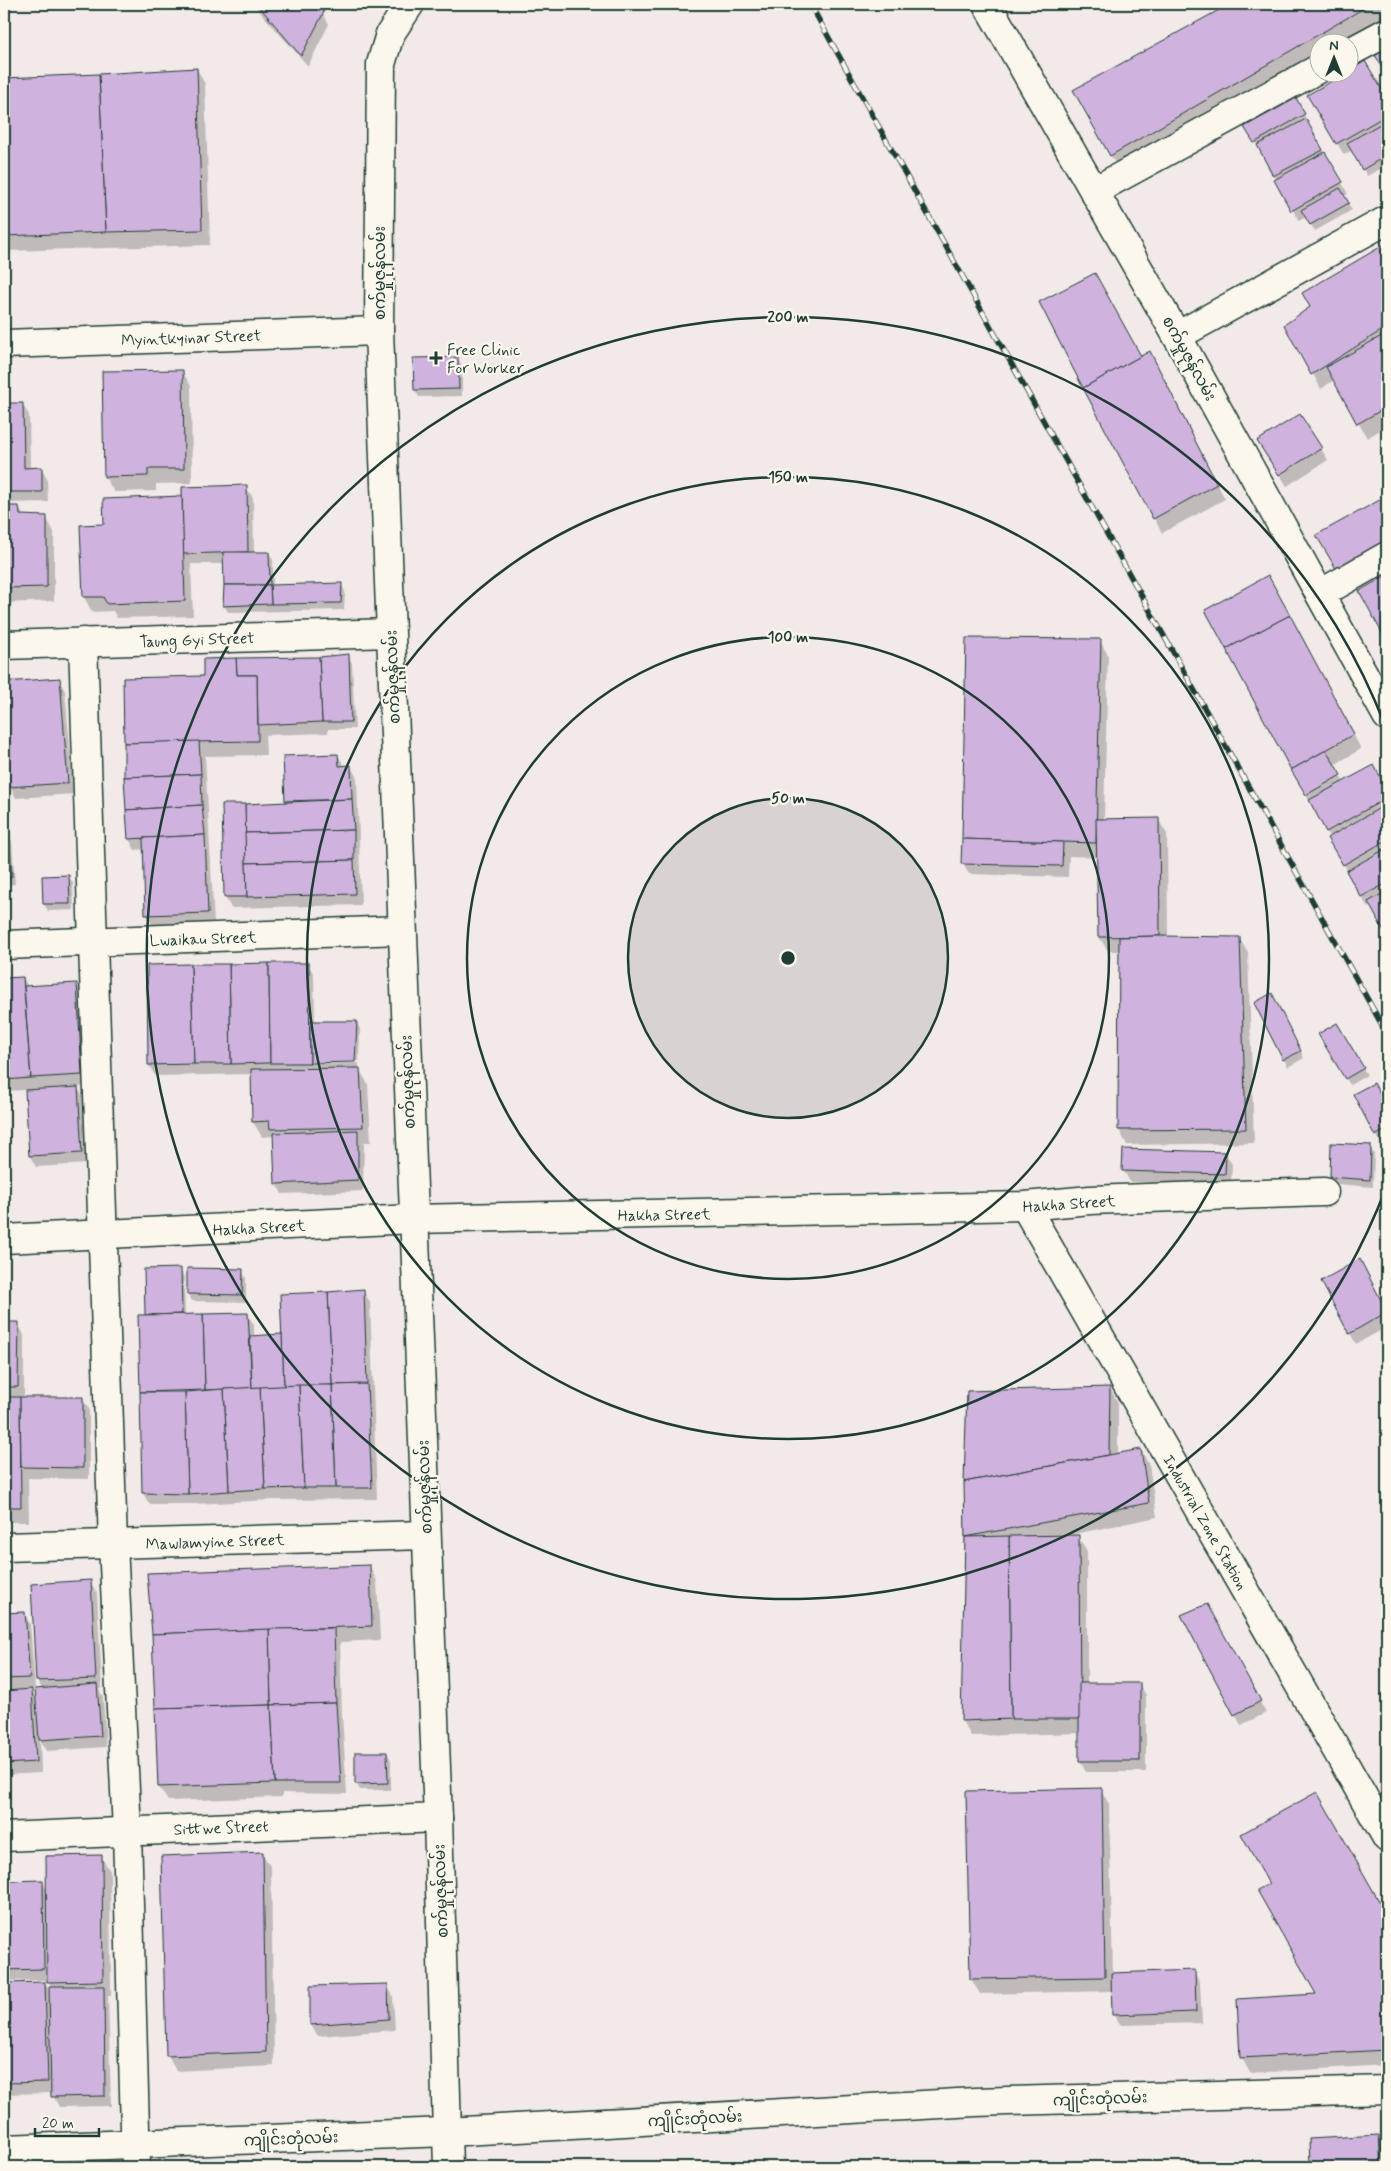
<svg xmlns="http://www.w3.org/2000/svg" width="1391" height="2171" viewBox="0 0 1391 2171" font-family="Mynerve,'Noto Sans Myanmar',sans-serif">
	<rect width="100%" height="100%" fill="#f2e9e9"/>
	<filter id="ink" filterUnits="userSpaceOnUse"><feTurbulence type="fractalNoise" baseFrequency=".02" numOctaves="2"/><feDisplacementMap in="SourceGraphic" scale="10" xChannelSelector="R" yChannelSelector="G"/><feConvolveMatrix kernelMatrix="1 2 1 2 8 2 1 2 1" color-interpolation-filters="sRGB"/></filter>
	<g filter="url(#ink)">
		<g fill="#0003" fill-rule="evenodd">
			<path d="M253 4H316L329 24 308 66Z"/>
			<path d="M1232 4H1383L1387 14 1338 42H1318V54L1119 170 1074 91Z"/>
			<path d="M1365 63 1387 101V165L1367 176 1352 150 1344 155 1309 95Z"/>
			<path d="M197 69 205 84 210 245 4 251V79Z"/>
			<path d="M1295 99 1348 194 1343 196 1352 210 1315 231 1306 217 1299 221 1260 149 1246 127Z"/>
			<path d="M1387 245V426L1367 438 1334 380 1321 389 1313 374 1312 308 1303 293Z"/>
			<path d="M1150 353 1225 499 1162 533 1154 518 1141 358Z"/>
			<path d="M457 358 462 366V396L419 397 415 390Z"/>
			<path d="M182 371 191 386 192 483 156 484V491L114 492 105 477 103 373Z"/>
			<path d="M4 404H22L29 415 30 469 41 468 47 479 48 502 10 503 4 493Z"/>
			<path d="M1300 415 1328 460 1287 486 1265 452Z"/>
			<path d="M246 487 253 498 254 553H269L273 560V586L341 584 345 591 344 610 228 612 224 605 225 564H191L193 616 117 618 113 611 92 612 84 597 81 527 105 525 181 498 183 502Z"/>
			<path d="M4 507H19L24 517H46L54 532V601L4 603Z"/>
			<path d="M1387 576V640L1360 591Z"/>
			<path d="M1298 631 1361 749 1334 765 1344 783 1373 767 1387 792V934L1371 906 1368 908 1292 769Z"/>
			<path d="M1100 641 1108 655 1104 820 1158 819 1167 834 1168 937 1239 938 1248 953 1254 1143 1127 1145 1119 1130 1120 951H1108L1099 937 1098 857 1069 856 1068 877 969 874 962 863Z"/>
			<path d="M348 655 352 663 355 729H328V733L265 735 266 755 205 756 214 924 152 925 146 914 145 849 135 850 129 839 125 742 204 677 319 658Z"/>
			<path d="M59 680 65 691 74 794 16 798 10 787 8 762H6V768H4V697L5 699Z"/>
			<path d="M338 755 345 767H351L357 778 361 905 231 908 225 897 287 803 286 801Z"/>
			<path d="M4 834H8L12 841 15 884 4 885Z"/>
			<path d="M68 876 73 883 74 910 48 911 44 904Z"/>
			<path d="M308 964 314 975 315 1022H356L360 1029 359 1061H316V1064L359 1063V1069L368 1084 371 1142H364L363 1191 282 1194 276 1183 274 1136 262 1137 253 1122 252 1074 155 1076 149 1065 148 966Z"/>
			<path d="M23 978 28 987 76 984 83 995 88 1086 77 1087 84 1099 88 1164 36 1167 30 1156 26 1090 4 1091V979Z"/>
			<path d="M1275 1001 1304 1058 1288 1067 1255 1004Z"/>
			<path d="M1337 1024 1367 1075 1350 1085 1320 1034Z"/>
			<path d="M1373 1085 1387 1110V1138L1380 1142 1354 1094Z"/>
			<path d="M1370 1147 1374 1154 1373 1187 1336 1184 1331 1177Z"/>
			<path d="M1225 1153 1232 1164 1231 1184 1130 1182 1124 1171Z"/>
			<path d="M189 1269 242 1270 246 1278V1302L192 1301 188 1294Z"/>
			<path d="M180 1270 184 1277 185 1315 247 1314 254 1325V1337L283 1336 363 1291 370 1302 377 1499 272 1500 195 1504H149L143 1493 140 1316H146ZM165 1390H201L202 1391 165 1393Z"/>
			<path d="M1366 1272 1387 1312V1327L1356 1344 1350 1333Z"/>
			<path d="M4 1324H18L24 1335V1398H82L89 1409V1479L28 1478 29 1522H4Z"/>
			<path d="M1110 1388 1118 1403V1455L1141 1450 1149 1465 1157 1517 1060 1537H1078L1087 1551V1684H1139L1146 1695V1772H1086L1080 1761V1733L971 1736 962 1721 965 1482Z"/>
			<path d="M369 1566 377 1581 380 1640 340 1642 342 1715 347 1794 282 1793V1797L168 1801 159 1787 153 1634Z"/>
			<path d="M90 1582 97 1593 102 1689H99L103 1697 106 1747 46 1751 40 1740 41 1773 4 1775V1615L24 1613 30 1624 35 1689H31L37 1700 42 1689 37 1680Z"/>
			<path d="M1206 1605 1266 1713 1241 1725 1183 1616Z"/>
			<path d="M387 1753 391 1760V1790H360L356 1783Z"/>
			<path d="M1101 1790 1109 1804 1113 1974 1194 1972 1200 1983 1202 2023 1120 2025 1113 2014V1991L980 1994 971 1979Z"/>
			<path d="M1317 1794 1387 1917V2065L1250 2073 1242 2058 1238 2000 1318 1996 1271 1884Z"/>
			<path d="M262 1853 271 1868 274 2066 176 2071 168 2056Z"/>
			<path d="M101 1857 110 1871 111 1996H108L111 2106 59 2107 52 2093 6 2094 4 2090V1984L45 1983 51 1994 52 1988 48 1980 4 1981V1882L42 1881 48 1891Z"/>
			<path d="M387 1985 393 1996 395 2030 318 2036 311 2025V1988Z"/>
			<path d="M1379 2137 1385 2148 1386 2167H1312L1311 2165Z"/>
		</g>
		<g fill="#d0b2de" stroke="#1f3d34">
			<path d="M257 4H317L324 12 301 56Z"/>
			<path d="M1230 4H1371L1110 156 1073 90Z"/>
			<path d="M1387 45V76L1374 53Z"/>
			<path d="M1365 61 1387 98V115L1336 144 1307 95 1348 72Z"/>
			<path d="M197 68 202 230 106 232 99 74Z"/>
			<path d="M99 74 106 232 4 236V78Z"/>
			<path d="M1296 98 1305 114 1254 143 1244 127Z"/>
			<path d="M1306 119 1323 150 1273 176 1257 145Z"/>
			<path d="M1387 120V155L1362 170 1347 143Z"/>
			<path d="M1325 152 1343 182 1291 211 1274 180Z"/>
			<path d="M1340 188 1349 203 1310 225 1301 210Z"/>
			<path d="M1387 243V327L1311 375 1284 325 1310 307 1302 293Z"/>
			<path d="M1095 273 1141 356 1083 388 1039 302Z"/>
			<path d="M1387 333V407L1357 424 1326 367Z"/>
			<path d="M1150 351 1217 484 1153 519 1083 388Z"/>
			<path d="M458 357 459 389 414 390 413 358Z"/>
			<path d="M183 370 184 469H148V476L104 477 102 371Z"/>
			<path d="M4 403H23L24 468 42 467V492H4Z"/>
			<path d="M1300 414 1322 448 1279 475 1257 441Z"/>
			<path d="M247 485 248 552 183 554 182 487Z"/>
			<path d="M182 496 185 601 107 604 103 597H83L80 525 104 524 103 499Z"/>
			<path d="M1387 496V550L1341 577 1316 535Z"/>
			<path d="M4 506H19L20 515 47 516V587L4 588Z"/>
			<path d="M223 552H269L270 585H224Z"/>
			<path d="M1268 575 1290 615 1226 649 1205 610Z"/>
			<path d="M1387 575V642L1359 591Z"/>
			<path d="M342 583 341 603 271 604 270 585Z"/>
			<path d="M224 585H270L271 604 223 606Z"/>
			<path d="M1290 615 1354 734 1291 770 1226 649Z"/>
			<path d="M966 638 1101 639 1096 843 962 839Z"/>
			<path d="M349 654 351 722H322L319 657Z"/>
			<path d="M319 657 322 722 258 725 257 675H237L236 658Z"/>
			<path d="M236 658 237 675H257L258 741 124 743 123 678 203 676V659Z"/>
			<path d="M60 678 68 783 8 787 4 682Z"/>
			<path d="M199 741 201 774 124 777V743Z"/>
			<path d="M1326 750 1341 775 1306 795 1291 770Z"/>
			<path d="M338 754 339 766 351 765 352 799 285 801 283 756Z"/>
			<path d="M1374 765 1387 790V798L1326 832 1309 800Z"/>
			<path d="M201 774 202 805 126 810 124 777Z"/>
			<path d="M352 799 354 830 245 833V804Z"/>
			<path d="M222 804H245L247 897H224Z"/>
			<path d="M1387 804V840L1343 865 1327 838Z"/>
			<path d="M202 805 205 835 128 839 126 810Z"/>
			<path d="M1159 818 1160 936 1098 937 1096 819Z"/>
			<path d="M354 830V860L246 863 245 833Z"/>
			<path d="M4 833H9L12 877 4 878Z"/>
			<path d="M205 835 208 913 145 915 143 838Z"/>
			<path d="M962 839 1063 842 1062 866 961 864Z"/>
			<path d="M1387 848V883L1361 897 1346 871Z"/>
			<path d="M354 860 355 894 247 897 246 863Z"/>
			<path d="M69 875 70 904H43L42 876Z"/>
			<path d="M1387 891V937L1368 902Z"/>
			<path d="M1160 936 1240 937 1246 1129 1118 1130 1119 937Z"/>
			<path d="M269 963 270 1063 231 1064 229 964Z"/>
			<path d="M269 963H309L310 1063H270Z"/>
			<path d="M191 964 194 1064 148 1065 147 965Z"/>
			<path d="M191 964H229L231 1064H194Z"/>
			<path d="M23 977 31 1078 4 1080V978Z"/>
			<path d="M77 983 82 1075 31 1078 24 986Z"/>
			<path d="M1272 993 1301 1051 1283 1060 1254 1003Z"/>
			<path d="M310 1021H357L355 1062 310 1063Z"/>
			<path d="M1337 1023 1364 1068 1345 1079 1318 1034Z"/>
			<path d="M360 1068 363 1127 270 1129 269 1121 252 1122 251 1069Z"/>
			<path d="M1374 1083 1387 1108V1129L1375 1136 1353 1094Z"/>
			<path d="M78 1087 82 1153 29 1156 25 1090Z"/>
			<path d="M358 1130V1180L275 1184 273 1133Z"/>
			<path d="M1331 1143 1371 1145 1370 1180 1330 1177Z"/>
			<path d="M1123 1149 1226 1152 1225 1174 1122 1171Z"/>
			<path d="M1360 1259 1387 1312 1349 1334 1321 1281Z"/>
			<path d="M181 1268 182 1314 145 1315 144 1269Z"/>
			<path d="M187 1268 243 1269 242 1295 187 1294Z"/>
			<path d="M364 1289 367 1384 332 1385 328 1292Z"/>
			<path d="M328 1292 332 1385 284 1387 280 1294Z"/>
			<path d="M248 1313 252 1388 205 1390 203 1314Z"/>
			<path d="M203 1314 205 1390 140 1392 138 1315Z"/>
			<path d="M4 1322H19L18 1387H4Z"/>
			<path d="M282 1334 284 1387 252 1388 250 1336Z"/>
			<path d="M367 1384 372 1488H336L332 1385Z"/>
			<path d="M299 1385 304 1488 265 1489 260 1387Z"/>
			<path d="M299 1385H332L336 1488H304Z"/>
			<path d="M260 1387 265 1489 229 1491 224 1389Z"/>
			<path d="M1110 1387 1109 1455 964 1482 967 1391Z"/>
			<path d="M224 1389 229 1491 188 1494 185 1392Z"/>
			<path d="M140 1392H185L188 1494 142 1493Z"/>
			<path d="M4 1397H20L21 1507H4Z"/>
			<path d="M20 1397H83V1468L21 1467Z"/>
			<path d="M1141 1449 1149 1503 965 1537 964 1482Z"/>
			<path d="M1079 1535 1080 1719H1011L1009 1536Z"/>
			<path d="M1009 1536 1011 1719 961 1721 965 1537Z"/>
			<path d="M370 1565 372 1626 152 1634 147 1573Z"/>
			<path d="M91 1580 96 1679 36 1681 31 1584Z"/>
			<path d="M1207 1604 1261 1701 1234 1715 1181 1615Z"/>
			<path d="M25 1612 30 1678 4 1679V1613Z"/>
			<path d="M334 1628 336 1703 271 1705 269 1629Z"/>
			<path d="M269 1629 271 1705 155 1708 152 1634Z"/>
			<rect x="1079" y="1683" width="61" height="78"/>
			<path d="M97 1684 101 1736 39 1740 35 1689Z"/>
			<path d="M32 1689 36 1762 4 1764V1691Z"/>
			<path d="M336 1703 341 1783H275L271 1705Z"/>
			<path d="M271 1705 275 1783 158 1787 155 1708Z"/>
			<path d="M355 1752H387L388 1783 355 1784Z"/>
			<path d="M1102 1788 1105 1977 970 1979 966 1791Z"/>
			<path d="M1317 1792 1387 1915V2050L1240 2058 1237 1999 1316 1994 1257 1890 1269 1884 1241 1834Z"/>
			<path d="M263 1852 266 2052 166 2056 161 1856Z"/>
			<path d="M102 1855 103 1981 47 1982 46 1856Z"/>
			<path d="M43 1880 44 1969 4 1970V1881Z"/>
			<path d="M1195 1970 1196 2012 1112 2015 1111 1973Z"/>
			<path d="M45 1982 48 2082 4 2083V1983Z"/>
			<path d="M388 1984 389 2019 310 2025V1986Z"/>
			<path d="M49 1986H104L105 2096 51 2097Z"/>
			<path d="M1379 2135 1381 2167H1323V2164L1310 2165 1309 2139Z"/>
		</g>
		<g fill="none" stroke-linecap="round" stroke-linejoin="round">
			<defs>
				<g id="minor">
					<path d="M410 4 390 34 381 64 379 331 438 1818 448 2167"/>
					<path d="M987 4 1177 336 1387 716"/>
					<path d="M1348 53 1387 32"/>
					<path d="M1094 191 1318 69"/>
					<path d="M1177 336 1387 220"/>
					<path d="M4 344 379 331"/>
					<path d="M1320 594 1387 556"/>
					<path d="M83 642 113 1544 127 1831 136 2167"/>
					<path d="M4 645 390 633"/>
					<path d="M4 945 401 930"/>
					<path d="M1025 1206 1387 1838"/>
					<path d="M4 1239 413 1219 1025 1206 1090 1200 1324 1192"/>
					<path d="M4 1547 426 1535"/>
					<path d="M4 1837 438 1818"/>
					<path d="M4 2149 447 2132 975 2102 1387 2090"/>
				</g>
			</defs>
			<use href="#minor" stroke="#1f3d34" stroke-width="31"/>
			<use href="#minor" stroke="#fbf7ec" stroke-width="28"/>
			<defs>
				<path id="rail" d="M810 4 1387 1034"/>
			</defs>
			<use href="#rail" stroke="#1f3d34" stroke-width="5.5"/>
			<use href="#rail" stroke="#fbf7ec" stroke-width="4" stroke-dasharray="11" stroke-linecap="butt"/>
		</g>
	</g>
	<circle cx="788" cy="958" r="160" fill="#1f3d34" fill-opacity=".12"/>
	<g fill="none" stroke="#1f3d34" stroke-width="2.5">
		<circle cx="788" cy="958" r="160"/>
		<circle cx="788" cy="958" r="321"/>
		<circle cx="788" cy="958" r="481"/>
		<path d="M1386 1188A641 641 0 1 1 1386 728"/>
	</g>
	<path fill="#1f3d34" stroke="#fbf7ec" stroke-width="2" d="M433.5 350.5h5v5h5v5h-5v5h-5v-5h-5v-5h5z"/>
	<g text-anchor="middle" stroke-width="4.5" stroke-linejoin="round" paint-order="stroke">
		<g font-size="16" fill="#1f3d34" stroke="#fbf7ec">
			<text transform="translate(379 273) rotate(-90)" y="6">စက်မှုဇုန်လမ်း</text>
			<text transform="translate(191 337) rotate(-2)" y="6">Myintkyinar Street</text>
			<text transform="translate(1190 358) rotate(61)" y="6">စက်မှုဇုန်လမ်း</text>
			<text transform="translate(197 639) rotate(-2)" y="6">Taung Gyi Street</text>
			<text transform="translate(392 677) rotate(-92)" y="6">စက်မှုဇုန်လမ်း</text>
			<text transform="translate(203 938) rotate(-2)" y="6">Lwaikau Street</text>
			<text transform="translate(407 1082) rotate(-92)" y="6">စက်မှုဇုန်လမ်း</text>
			<text transform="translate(1069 1203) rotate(-4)" y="6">Hakha Street</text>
			<text transform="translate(664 1214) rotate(-1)" y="6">Hakha Street</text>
			<text transform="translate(259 1227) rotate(-3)" y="6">Hakha Street</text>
			<text transform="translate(424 1487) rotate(-92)" y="6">စက်မှုဇုန်လမ်း</text>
			<text transform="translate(1206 1522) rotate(60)" y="6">Industrial Zone Station</text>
			<text transform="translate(215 1541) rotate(-2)" y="6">Mawlamyine Street</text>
			<text transform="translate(221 1827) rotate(-2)" y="6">Sittwe Street</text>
			<text transform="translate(440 1891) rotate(-92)" y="6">စက်မှုဇုန်လမ်း</text>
			<text transform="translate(1100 2098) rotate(-2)" y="6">ကျိုင်းတုံလမ်း</text>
			<text transform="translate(695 2118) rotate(-3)" y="6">ကျိုင်းတုံလမ်း</text>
			<text transform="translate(291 2138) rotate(-2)" y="6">ကျိုင်းတုံလမ်း</text>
		</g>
		<g font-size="16" fill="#1f3d34" stroke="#fbf7ec" text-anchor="start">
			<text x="447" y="355">Free Clinic<tspan x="447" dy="18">For Worker</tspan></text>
		</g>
	</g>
	<circle cx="788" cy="958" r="8" fill="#1f3d34" stroke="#fbf7ec" stroke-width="2.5"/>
	<g font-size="15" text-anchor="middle" font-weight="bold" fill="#1f3d34" stroke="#fbf7ec" stroke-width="4.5" stroke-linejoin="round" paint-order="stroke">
		<text x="788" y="322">200 m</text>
		<text x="788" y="482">150 m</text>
		<text x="788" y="642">100 m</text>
		<text x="788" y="803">50 m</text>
	</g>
	<rect width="1391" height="2171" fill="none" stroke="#fbf7ec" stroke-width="20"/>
	<rect x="10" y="10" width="1371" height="2151" fill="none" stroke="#1f3d34" stroke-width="2" filter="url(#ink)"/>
	<g transform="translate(1334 58)"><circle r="24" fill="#fbf7ec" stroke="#a3ada2"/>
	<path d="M0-4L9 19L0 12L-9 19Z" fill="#1f3d34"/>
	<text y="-8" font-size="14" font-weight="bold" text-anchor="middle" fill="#1f3d34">N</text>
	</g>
	<path d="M35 2128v8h64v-8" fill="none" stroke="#1f3d34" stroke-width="2.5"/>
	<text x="42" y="2128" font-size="15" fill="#1f3d34" stroke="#fbf7ec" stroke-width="4" paint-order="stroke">20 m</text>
</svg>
